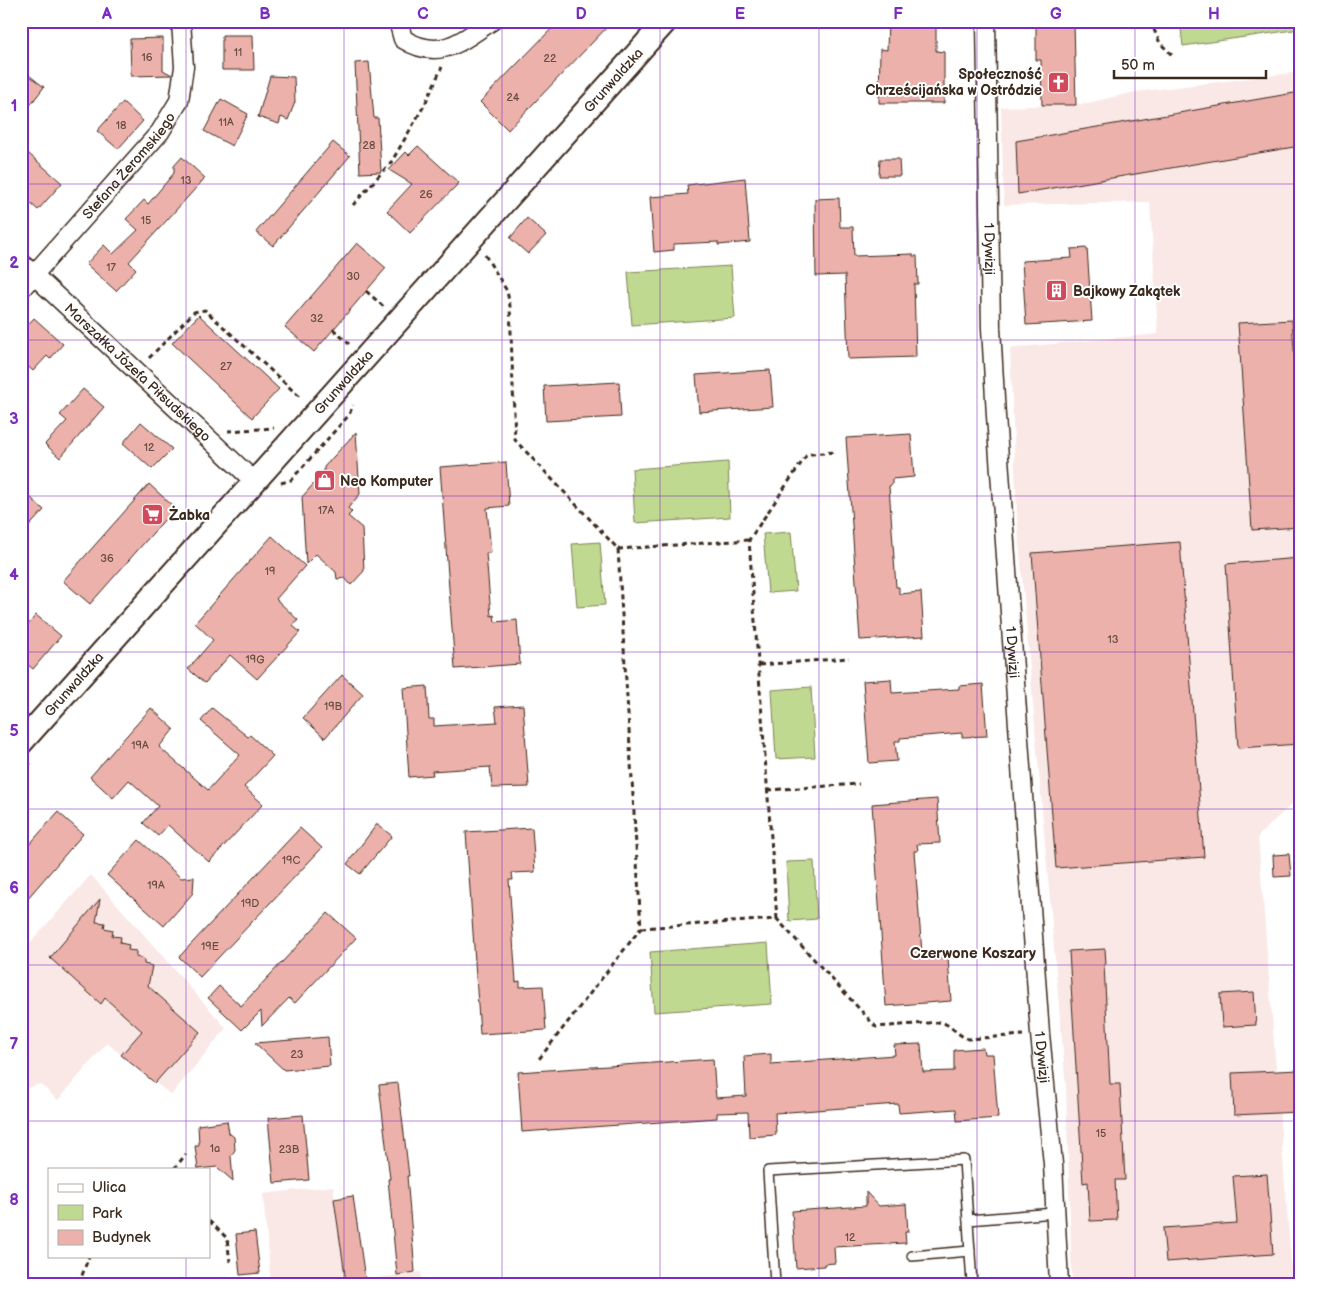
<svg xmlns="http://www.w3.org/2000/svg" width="1321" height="1305" viewBox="0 0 1321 1305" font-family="'Balsamiq Sans',sans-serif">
	<rect width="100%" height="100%" fill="#fff"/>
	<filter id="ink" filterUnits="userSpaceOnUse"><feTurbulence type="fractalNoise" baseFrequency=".02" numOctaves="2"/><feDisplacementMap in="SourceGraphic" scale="10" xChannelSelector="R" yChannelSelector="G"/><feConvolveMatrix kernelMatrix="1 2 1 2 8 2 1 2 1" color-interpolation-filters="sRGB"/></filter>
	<g filter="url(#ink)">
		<g fill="#f9e8e6">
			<path d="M1300 72V796L1258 836 1292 1276 1300 1277V1284H1072L1066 1087 1017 517 1010 348 1158 334 1150 202 1004 205 1001 107 1084 104 1135 92Z"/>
			<path d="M91 875 226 1028 171 1095 107 1043 58 1100 40 1084 21 1090V953Z"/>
			<path d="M333 1186 346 1282 421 1272 422 1284H271L263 1194Z"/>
		</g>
		<g fill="#c0d990" stroke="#7e8257">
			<path d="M1180 21H1300V29L1183 46Z"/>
			<path d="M731 266 735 318 632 325 628 272Z"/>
			<path d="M728 462 730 517 635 523 632 469Z"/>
			<path d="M791 532 796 591 768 593 763 534Z"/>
			<path d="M600 542 605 605 577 607 572 544Z"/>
			<path d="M811 687 815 757 776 759 772 690Z"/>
			<path d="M814 861 817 919 789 921 786 862Z"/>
			<path d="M768 943 772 1004 654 1012 650 952Z"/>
		</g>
		<g fill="#ecb1ab" stroke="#3b2a1e">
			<path d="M559 21H613L508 130 480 102Z"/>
			<path d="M888 21H936V51L944 52V103H879L880 49 887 50Z"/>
			<path d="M1036 21H1074L1076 105H1042L1041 60H1036Z"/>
			<path d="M222 35H253L254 70H222Z"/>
			<path d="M163 38V70L172 75 131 76 130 39Z"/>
			<path d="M369 62 374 118H378L381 172 360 173 355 63Z"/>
			<path d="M21 69 44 87 21 117Z"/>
			<path d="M270 76 294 77 295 102 288 120 281 117 279 124 258 117Z"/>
			<path d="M1300 92V146L1018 194 1016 141Z"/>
			<path d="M221 99 248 114 232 146 204 131Z"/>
			<path d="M123 102 143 121 118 149 97 131Z"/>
			<path d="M333 142 350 156 273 246 256 232Z"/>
			<path d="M418 146 459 183 410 233 387 211 412 184 389 170 406 152 409 155Z"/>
			<path d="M21 147 62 183 38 210 21 195Z"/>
			<path d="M182 157 205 178 129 262 136 269 116 291 86 264 104 245 113 254 138 230 126 219 144 200 148 204 174 173V166Z"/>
			<path d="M880 159H899L900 176H879Z"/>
			<path d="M745 178 750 242 718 245V242L674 244V250L654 252 650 197 688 194 687 185Z"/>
			<path d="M839 198 840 227H853L854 256 913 254V256H917L918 284H914L916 357 848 359 845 275 816 276 815 199Z"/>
			<path d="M527 218 546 235 528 254 510 238Z"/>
			<path d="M357 243 386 268 314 352 285 327Z"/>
			<path d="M1087 248 1092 321 1026 325 1022 261 1072 258 1071 249Z"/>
			<path d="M199 315 279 389 252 418 172 343Z"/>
			<path d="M34 318 63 344 50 359 47 356 33 371 21 360V332Z"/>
			<path d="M1292 320 1300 437V527L1252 530 1238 323Z"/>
			<path d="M770 370 773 407 699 412 696 375Z"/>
			<path d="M619 382 621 417 546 421 544 386Z"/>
			<path d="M83 389 104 407 60 458 45 444 67 421 60 415Z"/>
			<path d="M141 422 172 449 152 469 123 443Z"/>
			<path d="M356 432 360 494 348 508 352 512 348 516 362 528 364 571 351 585 345 578 337 579 336 572 316 554 306 564 302 497 324 472V467Z"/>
			<path d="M911 434 914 477 892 479V485L889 486 896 587H899V594L921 592 924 636 860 640 846 438Z"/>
			<path d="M506 462 509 506 487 508 491 553H486L491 616 494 615 495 622 517 620 520 664 455 669 440 467Z"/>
			<path d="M149 484 175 508 90 604 63 581Z"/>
			<path d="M29 496 44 510 21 535V504Z"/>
			<path d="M272 536 305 566 276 599 298 620 293 626 300 632 257 679 230 655 205 683 188 669 213 640 195 623Z"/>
			<path d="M1180 542 1204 857 1056 868 1032 553Z"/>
			<path d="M1300 558V744L1238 748 1226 564Z"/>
			<path d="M36 615 61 636 33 669 21 659V633Z"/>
			<path d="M342 675 363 694 325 738 303 718Z"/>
			<path d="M891 679 892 693 959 689V686L983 684 987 736 962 737V733L900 738V741H895L897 761 869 763 863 681Z"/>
			<path d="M427 686 429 719H434V726L497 722 495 707 523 705 529 787 492 788 490 767 432 771 433 775 409 777 403 688Z"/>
			<path d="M151 708 174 729 159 747 208 790 240 755 201 721 212 708 248 737 250 735 273 756 244 787 263 804 209 862 168 825 158 836 143 823 158 806 129 780 113 798 90 777Z"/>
			<path d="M937 799 940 843 917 844 918 851H914L922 953H925L926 959 948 957 951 1001 886 1006 872 804Z"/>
			<path d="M58 812 83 834 21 906V854Z"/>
			<path d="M377 824 392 836 360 874 347 864Z"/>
			<path d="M300 828 322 848 200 977 179 957Z"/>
			<path d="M532 828 535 872 512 873 513 880H509L516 982 520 981V987L543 986 546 1030 480 1034 466 832Z"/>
			<path d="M139 840 181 878 194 877 193 893 164 926 107 875Z"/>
			<path d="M1289 854 1291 876 1274 877 1273 855Z"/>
			<path d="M100 899 96 922 105 923 104 928 113 930 112 936 121 937 120 943 129 945 128 950 136 951V957L144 959V964L152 966 148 986 200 1032 155 1083 121 1055 142 1031 105 998 101 1004 50 958Z"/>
			<path d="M328 913 356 938 295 1003 289 998 262 1026 261 1011 242 1030 208 998 219 986 241 1006Z"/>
			<path d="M1105 949 1106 964H1104L1110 1084H1120L1125 1180H1115L1117 1220 1090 1221 1088 1182 1083 1183 1069 951Z"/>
			<path d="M1254 992 1256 1025 1222 1027 1220 994Z"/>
			<path d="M328 1037 330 1066 284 1070 255 1043Z"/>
			<path d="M921 1044 923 1072 954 1071V1050L983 1048 984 1054H993L998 1118 957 1121 956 1109 899 1113 898 1104 775 1113 776 1135 749 1137 748 1112 717 1113V1118L522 1132 518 1072 713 1059 716 1098 746 1096 744 1056 771 1054V1064L895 1055 894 1045Z"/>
			<path d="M1300 1070V1112L1234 1115 1232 1073Z"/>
			<path d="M398 1083 409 1176H407L415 1272 397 1275 388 1179H390L379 1085Z"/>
			<path d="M303 1115 309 1180 274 1183 268 1118Z"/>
			<path d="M227 1121 229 1133 234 1137 235 1150 231 1156 233 1181 217 1167 198 1169 195 1146H199L198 1125Z"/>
			<path d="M1267 1174 1273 1254 1166 1262 1163 1228 1237 1223 1233 1176Z"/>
			<path d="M866 1192 879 1206 906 1204 908 1232H905L906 1243 834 1247 835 1263 824 1264V1266L796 1268 792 1211 866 1206Z"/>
			<path d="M353 1196 365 1279 346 1282 334 1199Z"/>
			<path d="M255 1232 260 1273 240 1275 236 1234Z"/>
		</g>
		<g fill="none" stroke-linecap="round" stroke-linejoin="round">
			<defs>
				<g id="service">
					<path d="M968 1220 1055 1213"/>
					<path d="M912 1256 970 1251"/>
					<path d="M775 1284 768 1171 964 1160 972 1284"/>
				</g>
				<g id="minor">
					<path d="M398 21 403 39C440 62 461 41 492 21"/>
					<path id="s1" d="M986 21 991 328 996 416 1040 1034 1053 1164 1059 1284"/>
					<path id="s2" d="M21 263 255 482"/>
					<path id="s3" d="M21 289 160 132 179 101 184 67 181 21"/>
				</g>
				<g id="tertiary">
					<path id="s4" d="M21 743 666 21"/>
				</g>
			</defs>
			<use href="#service" stroke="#3b2a1e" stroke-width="12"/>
			<use href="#minor" stroke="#3b2a1e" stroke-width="21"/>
			<use href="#tertiary" stroke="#3b2a1e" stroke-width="26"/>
			<g stroke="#3b2a1e" stroke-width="3" stroke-dasharray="5 4" stroke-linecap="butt">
				<path d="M1150 21 1160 43 1172 55"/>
				<path d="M353 205 392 161 425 104 442 67"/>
				<path d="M485 255 507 291 510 306 515 440 618 549 641 928 539 1059"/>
				<path d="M366 291 384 307"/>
				<path d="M333 329 349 344"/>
				<path d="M149 358 194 312 205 310 301 398"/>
				<path d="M228 431 274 428"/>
				<path d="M281 483 291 480 349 415 353 405"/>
				<path d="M618 549 749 540"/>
				<path d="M759 665 849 658"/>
				<path d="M21 773 31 762"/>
				<path d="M768 790 859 784"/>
				<path d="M777 919 749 540 806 456 811 454 835 452"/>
				<path d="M641 928 777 919 876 1027 941 1022C951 1025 957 1035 968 1039L1023 1035"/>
				<path d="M174 1169 186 1154"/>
				<path d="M209 1221 227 1238 230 1262"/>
				<path d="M79 1284 89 1256"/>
			</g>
			<use href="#service" stroke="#fff" stroke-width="9"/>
			<use href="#minor" stroke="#fff" stroke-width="18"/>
			<use href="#tertiary" stroke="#fff" stroke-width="22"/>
		</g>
	</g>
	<path fill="none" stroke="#7b2cbf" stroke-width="1" stroke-opacity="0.55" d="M186 21V1169M344 21V1284M502 21V1284M660 21V1284M819 21V1284M977 21V1284M1135 21V1284M21 184H1300M21 340H1300M21 496H1300M21 652H1300M21 809H1300M21 965H1300M21 1121H1300M186 1256V1284"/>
	<defs>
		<symbol id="church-square" viewBox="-11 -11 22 22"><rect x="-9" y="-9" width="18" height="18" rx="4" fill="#d1495b" stroke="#fff"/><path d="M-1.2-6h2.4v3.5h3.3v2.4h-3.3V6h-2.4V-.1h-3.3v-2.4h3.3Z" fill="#fff"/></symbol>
		<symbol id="building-square" viewBox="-11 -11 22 22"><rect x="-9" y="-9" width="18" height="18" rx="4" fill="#d1495b" stroke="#fff"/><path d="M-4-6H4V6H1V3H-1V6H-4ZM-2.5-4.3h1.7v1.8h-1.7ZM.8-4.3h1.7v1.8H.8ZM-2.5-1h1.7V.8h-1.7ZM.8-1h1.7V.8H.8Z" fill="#fff"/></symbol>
		<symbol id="shop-square" viewBox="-11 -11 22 22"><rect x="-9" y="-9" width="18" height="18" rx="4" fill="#d1495b" stroke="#fff"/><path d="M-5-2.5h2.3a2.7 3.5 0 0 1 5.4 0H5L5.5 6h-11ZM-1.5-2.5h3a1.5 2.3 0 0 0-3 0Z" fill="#fff"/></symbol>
		<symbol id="supermarket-square" viewBox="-11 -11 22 22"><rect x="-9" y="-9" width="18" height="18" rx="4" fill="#d1495b" stroke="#fff"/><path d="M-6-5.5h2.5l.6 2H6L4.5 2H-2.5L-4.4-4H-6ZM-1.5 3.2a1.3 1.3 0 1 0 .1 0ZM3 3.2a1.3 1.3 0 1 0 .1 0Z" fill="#fff"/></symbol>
	</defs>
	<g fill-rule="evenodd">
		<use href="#church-square" x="1046" y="70" width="25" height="25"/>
		<use href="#building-square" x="1044" y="278" width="25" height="25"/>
		<use href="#shop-square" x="312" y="468" width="25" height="25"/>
		<use href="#supermarket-square" x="140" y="502" width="25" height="25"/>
	</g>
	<g text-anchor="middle" stroke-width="4" stroke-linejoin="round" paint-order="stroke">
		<g font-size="11" fill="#674c41">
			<text x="238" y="56">11</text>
			<text x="147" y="61">16</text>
			<text x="550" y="62">22</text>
			<text x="513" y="101">24</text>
			<text x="226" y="126">11A</text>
			<text x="121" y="129">18</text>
			<text x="369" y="149">28</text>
			<text x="186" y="184">13</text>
			<text x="426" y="198">26</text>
			<text x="146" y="224">15</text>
			<text x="111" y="271">17</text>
			<text x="353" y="280">30</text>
			<text x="317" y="322">32</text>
			<text x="226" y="370">27</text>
			<text x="149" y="451">12</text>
			<text x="326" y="514">17A</text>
			<text x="107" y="562">36</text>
			<text x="270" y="575">19</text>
			<text x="1113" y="643">13</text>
			<text x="255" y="663">19G</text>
			<text x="333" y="710">19B</text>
			<text x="140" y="749">19A</text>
			<text x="291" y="864">19C</text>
			<text x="156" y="889">19A</text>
			<text x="250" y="907">19D</text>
			<text x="210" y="950">19E</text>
			<text x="297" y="1058">23</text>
			<text x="1101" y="1137">15</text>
			<text x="215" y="1152">1a</text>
			<text x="289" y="1153">23B</text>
			<text x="850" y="1241">12</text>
		</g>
		<g font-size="14" font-weight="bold" fill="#3b2a1e" stroke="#fff" text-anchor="start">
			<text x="1042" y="79" text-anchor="end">Społeczność<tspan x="1042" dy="16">Chrześcijańska w Ostródzie</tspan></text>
			<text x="1073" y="296">Bajkowy Zakątek</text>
			<text x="340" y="486">Neo Komputer</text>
			<text x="169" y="520">Żabka</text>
		</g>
		<g font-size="14" fill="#3b2a1e" stroke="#fff">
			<text dy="5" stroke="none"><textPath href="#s4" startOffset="889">Grunwaldzka</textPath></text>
			<text dy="5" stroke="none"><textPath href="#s3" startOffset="164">Stefana Żeromskiego</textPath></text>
			<text dy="5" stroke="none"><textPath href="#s1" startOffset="228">1 Dywizji</textPath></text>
			<text dy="5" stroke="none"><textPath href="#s2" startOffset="160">Marszałka Józefa Piłsudskiego</textPath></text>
			<text dy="5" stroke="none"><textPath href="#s4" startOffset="484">Grunwaldzka</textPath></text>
			<text dy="5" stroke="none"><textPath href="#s1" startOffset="632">1 Dywizji</textPath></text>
			<text dy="5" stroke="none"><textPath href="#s4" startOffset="79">Grunwaldzka</textPath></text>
			<text dy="5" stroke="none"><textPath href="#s1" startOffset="1038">1 Dywizji</textPath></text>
		</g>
		<g font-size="15" font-weight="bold" fill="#3b2a1e" stroke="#fff">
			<text x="973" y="958">Czerwone Koszary</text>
		</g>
	</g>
	<rect width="1321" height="1305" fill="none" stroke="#fff" stroke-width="55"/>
	<rect x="48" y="1168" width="162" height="90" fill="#ffffff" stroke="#b1aaa5"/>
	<rect x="58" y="1184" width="25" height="8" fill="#ffffff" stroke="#b1aaa5"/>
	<text x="92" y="1192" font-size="15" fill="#3b2a1e">Ulica</text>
	<rect x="58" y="1205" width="25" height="15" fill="#c0d990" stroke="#b1aaa5"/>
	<text x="92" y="1218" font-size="15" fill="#3b2a1e">Park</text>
	<rect x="58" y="1230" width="25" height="15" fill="#ecb1ab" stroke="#b1aaa5"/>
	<text x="92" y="1242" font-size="15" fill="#3b2a1e">Budynek</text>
	<path d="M1114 70v8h152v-8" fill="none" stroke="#3b2a1e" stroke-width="2.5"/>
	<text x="1121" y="70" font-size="15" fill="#3b2a1e" stroke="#ffffff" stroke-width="4" paint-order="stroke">50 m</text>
	<rect x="28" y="28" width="1266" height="1250" fill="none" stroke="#7b2cbf" stroke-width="2"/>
	<g font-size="16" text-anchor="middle" font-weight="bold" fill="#7b2cbf">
		<text x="107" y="19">A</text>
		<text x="265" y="19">B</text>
		<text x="423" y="19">C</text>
		<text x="581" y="19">D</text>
		<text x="740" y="19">E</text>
		<text x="898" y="19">F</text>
		<text x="1056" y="19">G</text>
		<text x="1214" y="19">H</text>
		<text x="14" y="111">1</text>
		<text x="14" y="268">2</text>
		<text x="14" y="424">3</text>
		<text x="14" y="580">4</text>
		<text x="14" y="736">5</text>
		<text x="14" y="893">6</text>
		<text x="14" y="1049">7</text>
		<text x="14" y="1205">8</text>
	</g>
</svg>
